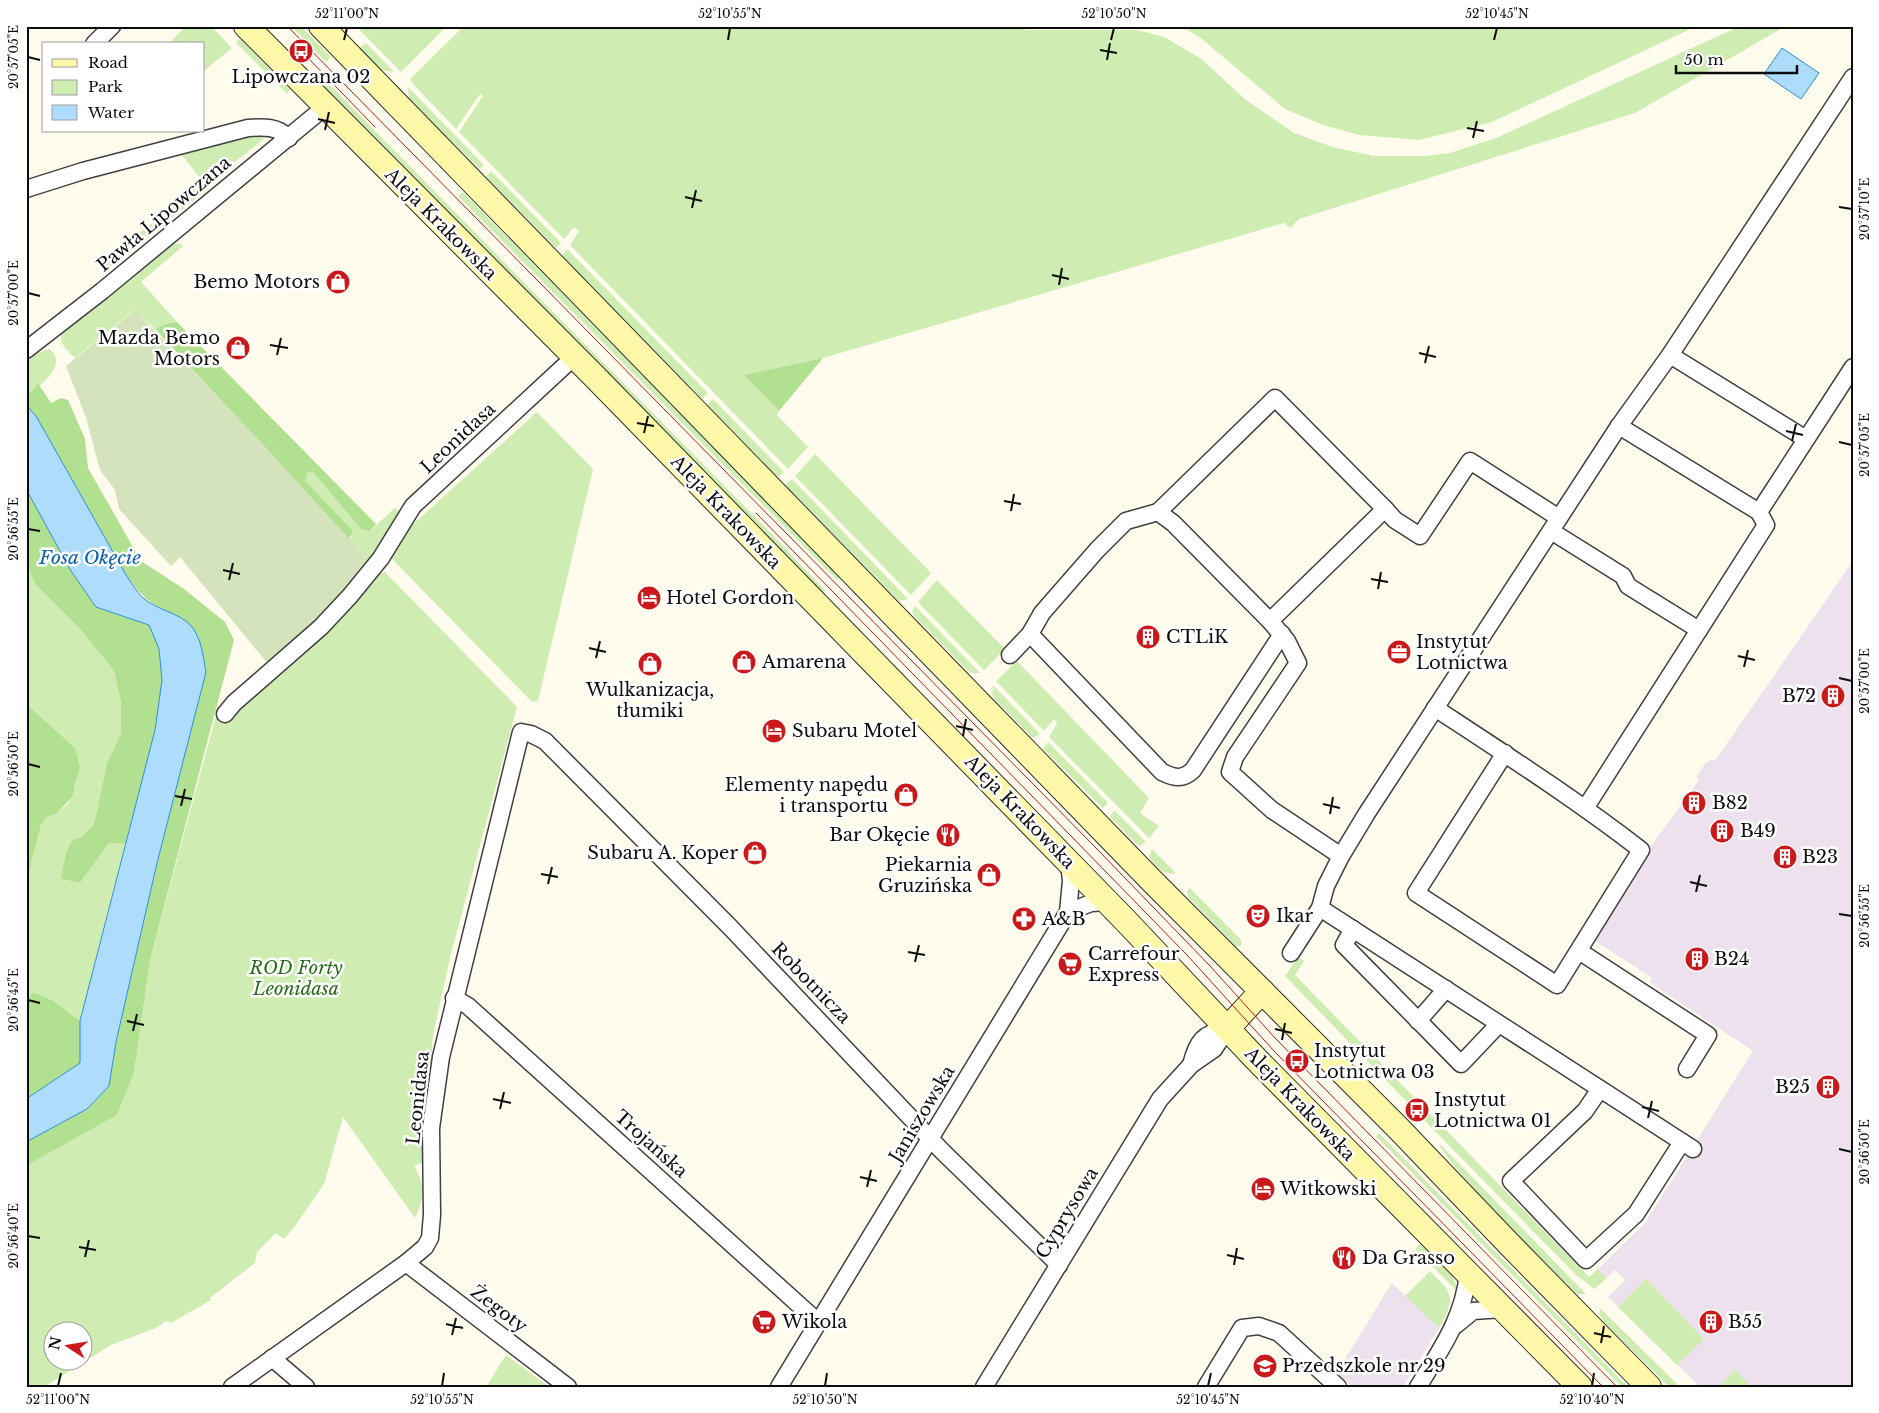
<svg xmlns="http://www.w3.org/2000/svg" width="1879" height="1413" viewBox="0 0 1879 1413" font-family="'Libre Baskerville',serif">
	<rect width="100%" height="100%" fill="#fffcee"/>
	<g fill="#ece1ed">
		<path d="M1853 561V1387H1700L1608 1297 1625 1280 1615 1270 1607 1278 1598 1269 1645 1223 1753 1051 1649 982 1652 978 1592 939 1646 853 1699 780 1696 777 1707 761 1709 762 1711 759 1714 761 1724 748Z"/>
		<path d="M1392 1283 1439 1328 1403 1387H1352L1337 1372Z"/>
	</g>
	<g fill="#cfedb3" fill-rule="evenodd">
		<path d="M186 26H211L232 48 204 71V44H168Z"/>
		<path d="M291 26H301L331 57 326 62Z"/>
		<path d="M356 26H447L401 72Z"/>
		<path d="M464 26H1012L1028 30H1137L1164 37 1200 58 1246 100 1294 133 1333 147 1374 156H1425L1450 153 1496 138 1740 26H1786L1635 113 1299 219 1290 228 1284 223 823 358 744 375 779 411 777 415 808 447 788 469 570 245 579 231 574 227 564 239 459 132 483 96 480 94 456 129 411 82V78Z"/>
		<path d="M1181 26H1697L1492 122 1419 140 1359 135 1323 125 1285 109 1202 39Z"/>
		<path d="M240 39 290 90 287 94 236 43Z"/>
		<path d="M366 43 394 72 381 70 359 48Z"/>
		<path d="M325 80 763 525 825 590 823 593 321 85Z"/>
		<path d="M408 87 484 165 480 169 411 102 409 98Z"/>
		<path d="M260 133 264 139 206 185 208 189 105 271 101 267 107 262 106 260 203 182 179 151Z"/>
		<path d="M491 171 561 243 556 248 486 177Z"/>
		<path d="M463 192 840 577 837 580 458 196Z"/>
		<path d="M173 243 180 244 183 246 141 282 178 323H169L155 329 134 310 75 358C68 351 60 346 61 334L132 279Z"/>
		<path d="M567 249 708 393 702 399 561 257Z"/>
		<path d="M49 349C65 361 50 376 40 386L38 383 26 398V361L34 354Z"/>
		<path d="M713 399 784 472 780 476H775L707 405Z"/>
		<path d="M537 412 593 469 538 701 532 702 391 558 411 526Z"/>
		<path d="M815 454 931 573 911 595 795 476Z"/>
		<path d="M309 472H313L362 530 370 531 395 508 401 514 375 558 357 576V571L367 559 349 539 352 537 305 481 304 476Z"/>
		<path d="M792 479 908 599 899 601 787 487 786 484Z"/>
		<path d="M26 563 35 584 81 630 114 671 121 702V733L107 763 94 824 84 835 72 841 61 879 80 883 109 843 125 844 80 1021 52 1000 33 992 26 1000V874L29 872 41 825 47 817 57 813 68 804 77 782 39 717 26 704Z"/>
		<path d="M385 572 517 707 451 954 433 1035 423 1162 414 1166C426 1185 424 1199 415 1218L343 1117 324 1184 295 1226 284 1239 276 1233 257 1252 255 1263 210 1298 211 1300 171 1323 166 1321 156 1328 111 1345 44 1387H26V1166L117 1115 134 1073 150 960 217 712 232 716 311 649 379 573ZM52 1330H82V1360H52Z"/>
		<path d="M937 580 1005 649 984 670 918 602Z"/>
		<path d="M915 606 980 673H971L965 668 914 616 912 612Z"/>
		<path d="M1017 661 1149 798 1140 813 1159 826 1149 838 1049 737 1057 723 1054 719 1044 731 996 681Z"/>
		<path d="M993 685 1040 734 1033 738 995 700 992 694Z"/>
		<path d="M1048 742 1108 803 1103 808 1043 749Z"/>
		<path d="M1114 810 1146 842 1139 846 1110 817Z"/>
		<path d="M1152 849 1176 873C1163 876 1157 867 1149 858Z"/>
		<path d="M1189 887 1241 940V946H1236L1190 899 1187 893Z"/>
		<path d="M1298 957 1304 961 1295 975 1589 1277 1598 1269 1607 1278 1594 1289 1576 1275 1424 1120 1427 1116 1414 1102 1410 1105 1285 976Z"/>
		<path d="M1379 1133 1628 1387H1622L1376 1136Z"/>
		<path d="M1441 1145 1586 1294H1577C1530 1247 1479 1201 1440 1147Z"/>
		<path d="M1420 1244 1453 1277 1460 1294 1415 1249Z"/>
		<path d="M1430 1271C1454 1295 1456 1297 1439 1328L1405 1296Z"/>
		<path d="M1646 1279 1704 1339 1677 1365 1618 1307Z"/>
		<path d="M1600 1308 1680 1387H1669L1603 1321 1599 1314Z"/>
		<path d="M506 1355 549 1387H486Z"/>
		<path d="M1735 1370 1751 1387H1718Z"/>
	</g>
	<g fill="#b2e091">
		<path d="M169 323H178L376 524 370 531 362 530 313 472 307 473 305 481 353 531 349 539 155 329Z"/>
		<path d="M823 358 779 411 744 375Z"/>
		<path d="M38 383 51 403 61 398 68 400 85 439 88 468 141 561 184 589 225 622 234 640 150 960 134 1073 117 1115 26 1166V1142L87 1109 109 1086 116 1042 157 863 206 672 184 619C154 607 145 601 126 575L36 416 26 405V398Z"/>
		<path d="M26 489 71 571 96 607 149 625C152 633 158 642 159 650 171 706 140 789 125 844L109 843 80 883 61 879 66 853 72 841 84 835 94 824 107 763 121 733V702L114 671 81 630 35 584 26 563Z"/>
		<path d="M26 704 75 748 80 767 72 797 57 813 47 817 41 825 29 872 26 874Z"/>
		<path d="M33 992 52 1000 80 1021V1063L26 1099V1000Z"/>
	</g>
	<path fill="#d5e3bc" d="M135 310 262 443 367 559 357 571V576L323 614 268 664 180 557 171 566 119 509 115 490 100 470 86 418 66 366Z"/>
	<g fill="#addcfc" stroke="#2d8fd9">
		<path d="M1782 48 1819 73 1801 99 1764 74Z"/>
		<path d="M26 405 36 416 126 575C131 582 136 591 142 597 157 611 180 612 192 627 202 640 203 657 206 672L157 863 116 1042 109 1086 87 1109 26 1142V1099L80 1063V1021L155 730 162 680 159 649 149 625 96 607 71 571 26 489Z"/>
	</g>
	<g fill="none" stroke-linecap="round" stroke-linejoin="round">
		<defs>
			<g id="minor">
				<path d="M94 44 112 26"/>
				<path d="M26 189 83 171 248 128C264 127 277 126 289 138"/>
				<path d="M26 350 102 291 325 107"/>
				<path d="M1670 355 1806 439"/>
				<path d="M1619 426 1759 512"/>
				<path d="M1385 509 1395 520 1420 536 1470 461 1559 518"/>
				<path d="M1158 512 1173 523 1270 621 1287 641 1298 663 1235 757 1230 772 1272 810 1341 856"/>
				<path d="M1551 531 1623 576 1628 586 1699 630"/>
				<path d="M1030 634 1162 772C1174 778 1183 780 1193 770L1282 634"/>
				<path d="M1010 655 1030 634 1042 613 1097 550 1126 521 1158 512 1275 398 1385 509 1270 621"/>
				<path d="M1435 708C1505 754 1575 799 1641 850L1557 985 1416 893 1505 753"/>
				<path d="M225 714 234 703 321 627 350 596 381 558 413 506 574 357"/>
				<path d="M1586 807 1766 525 1759 512 1853 367"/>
				<path d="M1320 908 1693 1149"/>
				<path d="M1068 912 1091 903 1107 902"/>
				<path d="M1353 929 1344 945 1461 1064 1499 1024"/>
				<path d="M1579 951 1708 1035 1687 1069"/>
				<path d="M1291 953 1320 908 1326 886 1341 856 1367 813 1619 426 1670 355 1853 77"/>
				<path d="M454 998 468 1006 818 1322"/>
				<path d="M1418 1021 1446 989"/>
				<path d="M1191 1065C1197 1041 1203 1033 1227 1029"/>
				<path d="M1600 1089 1585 1111 1511 1181 1586 1260 1636 1214 1682 1142"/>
				<path d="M406 1263 568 1387"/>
				<path d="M1456 1325 1473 1311 1503 1309"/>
				<path d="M272 1358 306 1387"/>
				<path d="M232 1387 406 1263 425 1247 430 1238 432 1215 431 1128 441 1057 521 732 531 734 545 741 729 926 942 1151 1059 1265"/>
				<path d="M779 1387 1068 912 1071 881 1069 863"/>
				<path d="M984 1387 1160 1099 1191 1065 1214 1049 1227 1029"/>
				<path d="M1206 1387 1242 1328 1259 1326 1279 1333 1338 1387"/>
				<path d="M1418 1387C1441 1349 1463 1319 1468 1274"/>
			</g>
			<g id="secondary">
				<path d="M246 26 597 379 1126 921 1255 1058 1580 1387"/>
				<path d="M321 26 1152 881 1400 1130 1509 1244 1649 1387"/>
				<path d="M1227 1029 1262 991"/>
			</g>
		</defs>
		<use href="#minor" stroke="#404040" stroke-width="19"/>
		<use href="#secondary" stroke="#2f2f2f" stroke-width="26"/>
		<use href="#minor" stroke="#fff" stroke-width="16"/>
		<use href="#secondary" stroke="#fff8a9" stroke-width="24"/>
		<g stroke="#ca191b" stroke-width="1">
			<path d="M287 26 1097 849 1210 966 1275 1038 1617 1387"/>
			<path d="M307 57 375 127"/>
			<path d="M756 513 1186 954 1274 1051 1603 1387"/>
		</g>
	</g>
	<path fill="none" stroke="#0d0d0d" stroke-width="2" d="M344 40 347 28M728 40 730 28M1111 40 1114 28M1494 40 1497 28M1100 50 1117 53M28 57 40 60M1107 60 1110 43M318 119 335 123M1467 128 1484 131M325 130 329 112M1473 138 1477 121M685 197 702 201M1839 207 1852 209M692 208 696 190M1052 275 1069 279M1059 285 1062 268M28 293 40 296M270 345 288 348M1419 353 1436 357M277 355 281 338M1425 363 1429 346M637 423 654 426M1786 431 1803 435M644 433 648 416M1792 441 1796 424M1839 442 1852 445M1004 501 1021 504M1011 511 1014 494M28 529 40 531M223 570 240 574M1371 579 1388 582M229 580 233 563M1378 589 1381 572M589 648 606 652M1738 656 1755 660M596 658 600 641M1744 667 1748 650M1839 678 1852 681M956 726 973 730M963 736 966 719M28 764 40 767M175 796 192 799M1323 804 1340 808M181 806 185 789M1330 814 1333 797M541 874 558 877M1690 882 1707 886M548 884 552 867M1696 892 1700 875M1839 914 1852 916M908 952 925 955M915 962 919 945M28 1000 40 1003M127 1021 144 1025M1275 1029 1292 1033M133 1031 137 1014M1282 1040 1285 1023M493 1099 511 1103M1642 1107 1659 1111M500 1109 504 1092M1648 1118 1652 1101M1839 1149 1852 1152M860 1177 877 1181M867 1187 871 1170M28 1236 40 1238M79 1247 96 1250M1227 1255 1244 1259M85 1257 89 1240M1234 1265 1237 1248M446 1324 463 1328M1594 1333 1611 1337M452 1335 456 1318M1601 1343 1604 1326M58 1386 61 1373M442 1386 444 1373M825 1386 827 1373M1208 1386 1211 1373M1592 1386 1594 1373"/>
	<defs>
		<symbol id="bus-disc" viewBox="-11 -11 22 22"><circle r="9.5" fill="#ca191b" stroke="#fff"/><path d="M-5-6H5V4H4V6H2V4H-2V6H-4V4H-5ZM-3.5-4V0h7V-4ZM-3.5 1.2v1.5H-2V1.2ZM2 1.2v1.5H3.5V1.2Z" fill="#fff"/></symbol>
		<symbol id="shop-disc" viewBox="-11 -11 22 22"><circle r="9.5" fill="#ca191b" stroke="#fff"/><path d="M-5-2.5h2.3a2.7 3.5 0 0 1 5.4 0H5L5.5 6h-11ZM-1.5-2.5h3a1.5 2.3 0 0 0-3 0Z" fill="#fff"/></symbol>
		<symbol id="hotel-disc" viewBox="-11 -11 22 22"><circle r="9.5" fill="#ca191b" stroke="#fff"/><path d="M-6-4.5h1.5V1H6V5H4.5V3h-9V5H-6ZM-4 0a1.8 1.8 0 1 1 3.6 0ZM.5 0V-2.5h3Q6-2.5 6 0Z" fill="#fff"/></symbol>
		<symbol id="building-disc" viewBox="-11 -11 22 22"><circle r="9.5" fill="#ca191b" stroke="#fff"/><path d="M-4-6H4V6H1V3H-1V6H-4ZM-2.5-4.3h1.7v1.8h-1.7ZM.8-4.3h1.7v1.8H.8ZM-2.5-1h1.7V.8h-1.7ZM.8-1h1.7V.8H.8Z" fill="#fff"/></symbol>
		<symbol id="office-disc" viewBox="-11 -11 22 22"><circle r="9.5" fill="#ca191b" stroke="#fff"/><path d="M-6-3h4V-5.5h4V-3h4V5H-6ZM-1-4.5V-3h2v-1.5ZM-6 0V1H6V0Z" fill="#fff"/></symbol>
		<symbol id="restaurant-disc" viewBox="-11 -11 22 22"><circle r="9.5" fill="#ca191b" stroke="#fff"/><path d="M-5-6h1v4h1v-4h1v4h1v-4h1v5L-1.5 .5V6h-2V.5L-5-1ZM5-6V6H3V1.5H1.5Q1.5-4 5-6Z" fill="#fff"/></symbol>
		<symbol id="theatre-disc" viewBox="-11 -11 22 22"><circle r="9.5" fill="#ca191b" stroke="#fff"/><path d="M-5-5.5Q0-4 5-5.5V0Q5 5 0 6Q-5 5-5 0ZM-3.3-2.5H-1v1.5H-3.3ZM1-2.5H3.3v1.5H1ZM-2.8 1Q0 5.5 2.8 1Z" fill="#fff"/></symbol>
		<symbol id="pharmacy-disc" viewBox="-11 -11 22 22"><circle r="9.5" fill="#ca191b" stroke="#fff"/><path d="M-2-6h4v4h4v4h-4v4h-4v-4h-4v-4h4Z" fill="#fff"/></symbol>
		<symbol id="supermarket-disc" viewBox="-11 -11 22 22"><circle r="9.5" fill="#ca191b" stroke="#fff"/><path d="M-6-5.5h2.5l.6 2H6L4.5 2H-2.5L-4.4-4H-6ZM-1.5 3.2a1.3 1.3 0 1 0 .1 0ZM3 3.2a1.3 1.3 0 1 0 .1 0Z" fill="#fff"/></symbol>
		<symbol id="school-disc" viewBox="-11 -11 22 22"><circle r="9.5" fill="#ca191b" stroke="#fff"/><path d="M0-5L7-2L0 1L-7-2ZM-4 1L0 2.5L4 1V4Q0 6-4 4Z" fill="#fff"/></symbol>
	</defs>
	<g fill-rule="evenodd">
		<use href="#bus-disc" x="287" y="37" width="28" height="28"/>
		<use href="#shop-disc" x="324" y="268" width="28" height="28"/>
		<use href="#shop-disc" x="224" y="334" width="28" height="28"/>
		<use href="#hotel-disc" x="635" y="584" width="28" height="28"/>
		<use href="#building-disc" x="1134" y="623" width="28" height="28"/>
		<use href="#office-disc" x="1385" y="638" width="28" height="28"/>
		<use href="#shop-disc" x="730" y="648" width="28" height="28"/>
		<use href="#shop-disc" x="636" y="650" width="28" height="28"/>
		<use href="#building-disc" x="1819" y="682" width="28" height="28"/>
		<use href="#hotel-disc" x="760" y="717" width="28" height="28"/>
		<use href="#shop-disc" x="892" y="781" width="28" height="28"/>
		<use href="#building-disc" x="1680" y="789" width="28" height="28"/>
		<use href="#building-disc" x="1708" y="817" width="28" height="28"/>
		<use href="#restaurant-disc" x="934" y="821" width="28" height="28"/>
		<use href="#shop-disc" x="741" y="839" width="28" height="28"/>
		<use href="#building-disc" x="1771" y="843" width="28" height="28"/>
		<use href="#shop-disc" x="975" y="861" width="28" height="28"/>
		<use href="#theatre-disc" x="1244" y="902" width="28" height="28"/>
		<use href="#pharmacy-disc" x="1010" y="905" width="28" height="28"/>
		<use href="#building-disc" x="1683" y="945" width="28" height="28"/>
		<use href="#supermarket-disc" x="1056" y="950" width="28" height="28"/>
		<use href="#bus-disc" x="1283" y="1047" width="28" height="28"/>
		<use href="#building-disc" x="1814" y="1073" width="28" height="28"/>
		<use href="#bus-disc" x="1403" y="1096" width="28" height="28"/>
		<use href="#hotel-disc" x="1249" y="1175" width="28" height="28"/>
		<use href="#restaurant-disc" x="1330" y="1244" width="28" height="28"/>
		<use href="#supermarket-disc" x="750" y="1308" width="28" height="28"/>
		<use href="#building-disc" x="1697" y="1308" width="28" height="28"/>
		<use href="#school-disc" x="1251" y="1352" width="28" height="28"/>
	</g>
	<g text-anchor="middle" stroke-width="5" stroke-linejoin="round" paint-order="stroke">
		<g font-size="18" fill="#0d0d0d" stroke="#fff" text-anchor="start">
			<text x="301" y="83" text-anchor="middle">Lipowczana 02</text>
			<text x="320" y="288" text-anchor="end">Bemo Motors</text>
			<text x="220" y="344" text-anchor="end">Mazda Bemo<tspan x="220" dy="21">Motors</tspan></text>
			<text x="666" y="604">Hotel Gordon</text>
			<text x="1166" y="643">CTLiK</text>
			<text x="1416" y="648">Instytut<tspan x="1416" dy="21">Lotnictwa</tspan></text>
			<text x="762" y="668">Amarena</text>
			<text x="650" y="696" text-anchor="middle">Wulkanizacja,<tspan x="650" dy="21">tłumiki</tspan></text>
			<text x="1816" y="702" text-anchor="end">B72</text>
			<text x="792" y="737">Subaru Motel</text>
			<text x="888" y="791" text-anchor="end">Elementy napędu<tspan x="888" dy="21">i transportu</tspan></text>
			<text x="1712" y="809">B82</text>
			<text x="1740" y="837">B49</text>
			<text x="930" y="841" text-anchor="end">Bar Okęcie</text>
			<text x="738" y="859" text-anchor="end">Subaru A. Koper</text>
			<text x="1802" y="863">B23</text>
			<text x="972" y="871" text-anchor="end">Piekarnia<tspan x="972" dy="21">Gruzińska</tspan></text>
			<text x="1276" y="922">Ikar</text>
			<text x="1042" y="925">A&amp;B</text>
			<text x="1088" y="960">Carrefour<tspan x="1088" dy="21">Express</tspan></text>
			<text x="1714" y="965">B24</text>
			<text x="1314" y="1057">Instytut<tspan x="1314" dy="21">Lotnictwa 03</tspan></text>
			<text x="1810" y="1093" text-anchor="end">B25</text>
			<text x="1434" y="1106">Instytut<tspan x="1434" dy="21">Lotnictwa 01</tspan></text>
			<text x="1280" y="1195">Witkowski</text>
			<text x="1362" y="1264">Da Grasso</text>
			<text x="782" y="1328">Wikola</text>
			<text x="1728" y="1328">B55</text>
			<text x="1282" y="1372">Przedszkole nr 29</text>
		</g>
		<g font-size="18" fill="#0d0d0d" stroke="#fff">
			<text transform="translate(164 214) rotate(-40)" y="6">Pawła Lipowczana</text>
			<text transform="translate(441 224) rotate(45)" y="6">Aleja Krakowska</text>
			<text transform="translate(458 438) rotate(-43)" y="6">Leonidasa</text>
			<text transform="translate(726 512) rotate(46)" y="6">Aleja Krakowska</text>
			<text transform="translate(1020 812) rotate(46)" y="6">Aleja Krakowska</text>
			<text transform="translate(811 983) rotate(46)" y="6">Robotnicza</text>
			<text transform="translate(418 1098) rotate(-84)" y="6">Leonidasa</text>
			<text transform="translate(1300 1104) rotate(46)" y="6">Aleja Krakowska</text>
			<text transform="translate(922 1114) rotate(-59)" y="6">Janiszowska</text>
			<text transform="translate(651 1144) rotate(42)" y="6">Trojańska</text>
			<text transform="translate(1067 1213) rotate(-59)" y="6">Cyprysowa</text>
			<text transform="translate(499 1309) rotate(37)" y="6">Żegoty</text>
		</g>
		<g font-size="18" font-style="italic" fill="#266b18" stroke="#fff">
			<text x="296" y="974">ROD Forty<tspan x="296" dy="21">Leonidasa</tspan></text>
		</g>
		<g font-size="19" font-style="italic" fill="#0b60ab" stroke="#fff">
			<text x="90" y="564">Fosa Okęcie</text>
		</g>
	</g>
	<rect width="1879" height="1413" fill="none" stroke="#ffffff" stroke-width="55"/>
	<rect x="42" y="42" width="162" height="90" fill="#ffffff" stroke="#9e9e9e"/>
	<rect x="52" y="59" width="25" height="8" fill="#fff8a9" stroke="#9e9e9e"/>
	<text x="88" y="68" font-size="15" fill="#0d0d0d">Road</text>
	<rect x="52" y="80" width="25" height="15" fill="#cfedb3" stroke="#9e9e9e"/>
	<text x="88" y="92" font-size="15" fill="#0d0d0d">Park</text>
	<rect x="52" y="105" width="25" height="15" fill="#addcfc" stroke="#9e9e9e"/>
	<text x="88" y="118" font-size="15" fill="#0d0d0d">Water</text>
	<g transform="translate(68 1346) rotate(282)"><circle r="24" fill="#ffffff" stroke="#9e9e9e"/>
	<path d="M0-4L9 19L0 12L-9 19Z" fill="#ca191b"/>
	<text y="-8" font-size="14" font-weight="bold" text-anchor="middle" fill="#0d0d0d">N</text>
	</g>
	<path d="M1676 65v8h121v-8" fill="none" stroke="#0d0d0d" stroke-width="2.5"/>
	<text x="1684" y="65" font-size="15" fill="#0d0d0d" stroke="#ffffff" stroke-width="4" paint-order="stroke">50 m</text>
	<rect x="28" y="28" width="1824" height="1358" fill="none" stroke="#0d0d0d" stroke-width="2"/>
	<g font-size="12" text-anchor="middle" fill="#0d0d0d">
		<text x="347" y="18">52°11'00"N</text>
		<text x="730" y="18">52°10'55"N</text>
		<text x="1114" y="18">52°10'50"N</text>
		<text x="1497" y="18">52°10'45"N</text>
		<text transform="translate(14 57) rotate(-90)" y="4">20°57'05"E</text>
		<text transform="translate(1865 209) rotate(-90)" y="4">20°57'10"E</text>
		<text transform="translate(14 293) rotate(-90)" y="4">20°57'00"E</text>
		<text transform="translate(1865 445) rotate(-90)" y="4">20°57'05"E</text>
		<text transform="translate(14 529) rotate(-90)" y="4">20°56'55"E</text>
		<text transform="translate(1865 681) rotate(-90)" y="4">20°57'00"E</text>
		<text transform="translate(14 764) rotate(-90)" y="4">20°56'50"E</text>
		<text transform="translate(1865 916) rotate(-90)" y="4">20°56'55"E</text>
		<text transform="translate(14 1000) rotate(-90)" y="4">20°56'45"E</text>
		<text transform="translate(1865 1152) rotate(-90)" y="4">20°56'50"E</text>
		<text transform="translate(14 1236) rotate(-90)" y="4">20°56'40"E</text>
		<text x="58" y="1404">52°11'00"N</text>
		<text x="442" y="1404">52°10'55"N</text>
		<text x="825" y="1404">52°10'50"N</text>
		<text x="1208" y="1404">52°10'45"N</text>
		<text x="1592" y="1404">52°10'40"N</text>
	</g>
</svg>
